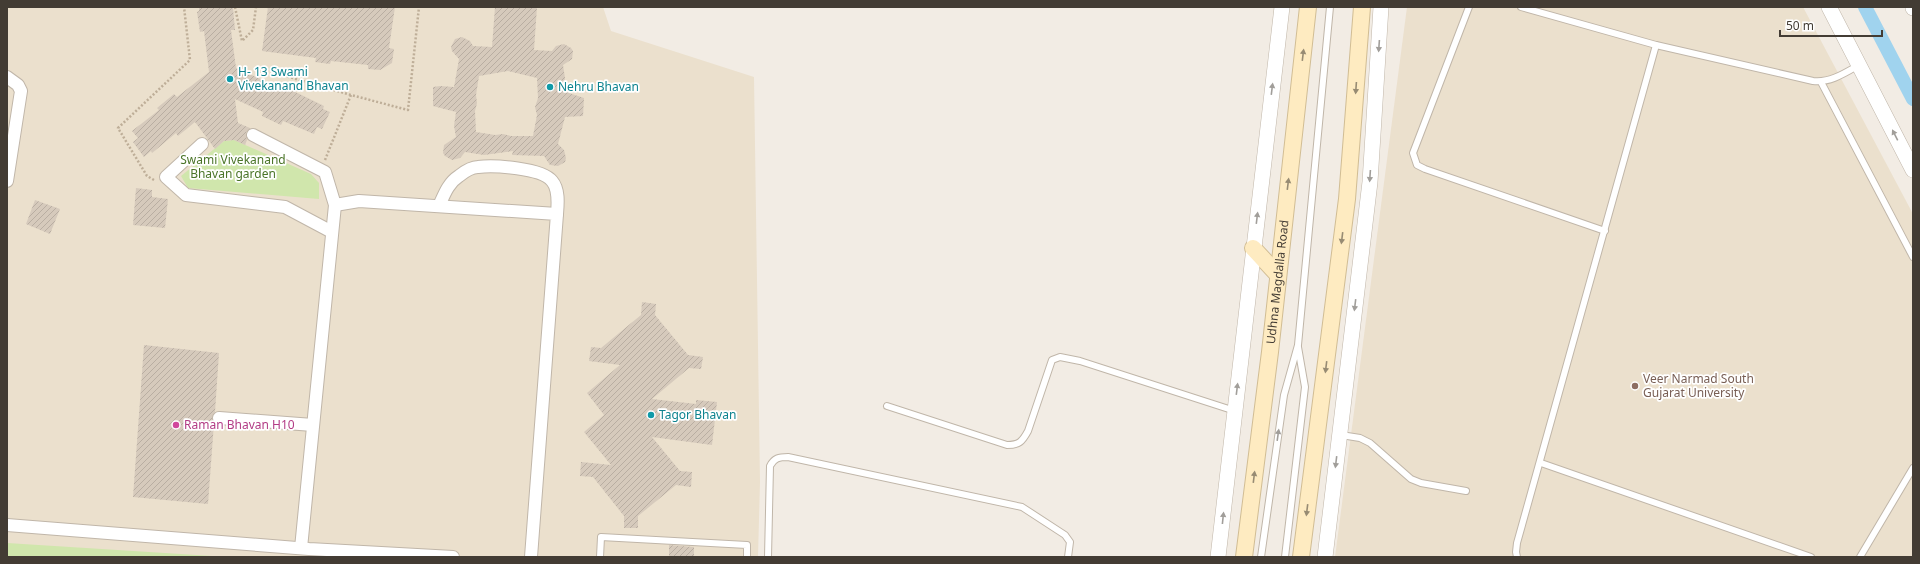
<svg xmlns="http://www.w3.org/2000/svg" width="1920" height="564" viewBox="0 0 1920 564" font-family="'Noto Sans',sans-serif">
	<defs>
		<pattern id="building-hatch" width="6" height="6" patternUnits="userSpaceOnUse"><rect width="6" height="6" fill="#d6cabc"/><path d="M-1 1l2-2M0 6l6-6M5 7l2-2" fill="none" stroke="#b9aea2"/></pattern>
	</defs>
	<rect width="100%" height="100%" fill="#f2ece4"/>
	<g fill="#ebe0cd">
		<path d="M7 7H603L611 31 754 77 760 482 758 557H7Z"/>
		<path d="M1407 7H1803L1913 214V557H1335Z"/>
	</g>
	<g fill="#d0e6ac">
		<path d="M234 140 311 174 319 183V199L188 188 181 176 224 141Z"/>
		<path d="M7 543 228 557H7Z"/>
	</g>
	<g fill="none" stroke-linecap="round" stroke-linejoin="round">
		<path stroke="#a0d3ee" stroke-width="14" d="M1865 7 1913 99"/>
	</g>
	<g fill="url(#building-hatch)" fill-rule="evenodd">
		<path d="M199 7 233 8 235 30H231L236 68 276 86 277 83 324 106 323 109 330 112 322 129 317 127 314 134 283 121 281 125 262 116 263 112 235 99 238 123 250 128 246 132 247 140 245 145 234 140 224 141 215 149 195 122 178 136 176 133 152 153 151 151 144 157 133 142 138 138 132 131 159 110 157 108 174 94 177 97 209 72 204 31 200 32 197 12 199 11Z"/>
		<path d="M268 7H395L389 48 394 49 392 63 380 70 368 69V65L331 61 330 64 315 62 316 58 262 51Z"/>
		<path d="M495 7H537L534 50 552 51 556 46 564 44 571 48 573 51 572 59 563 65 565 78 563 91 584 98 583 116 565 117 558 144 564 150 566 158 565 162 558 166 550 165 544 156 512 155 513 151 484 155 465 152 460 158 452 160 445 156 443 153 444 145 456 137 454 126 456 112 433 106V87L440 86 454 87 459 59 452 51 451 47 455 39 462 37 470 41 473 46 492 47ZM508 71 537 78 538 98 535 107 537 115 533 136H511L503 134 495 135 476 132 475 111 477 103 476 95 479 76Z"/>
		<path d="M136 188 152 190V197L168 199 165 228 133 225Z"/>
		<path d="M35 200 60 209 50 234 26 224Z"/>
		<path d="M642 302 656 304 655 315 688 355 703 357 701 369 689 368 652 399 696 404V400L717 402 712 445 652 437 680 471 692 472 691 487 676 485 638 516V528H624V516L593 477 580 476 581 462 611 465 584 432 604 415 587 393 620 365 589 361 591 347 601 348 641 315Z"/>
		<path d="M144 345 219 353 215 412 212 418 214 423 208 504 133 497Z"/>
		<path d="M669 545 694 547V557H669Z"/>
	</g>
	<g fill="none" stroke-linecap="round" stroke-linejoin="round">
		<defs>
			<g id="service">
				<path d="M1469 7 1413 153 1417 165 1425 169 1605 231"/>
				<path d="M1521 7 1656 45 1813 81C1830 83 1845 73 1859 65"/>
				<path d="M1821 82 1913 257"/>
				<path d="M887 406 1007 445C1019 445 1022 442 1028 431L1052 360 1060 357 1080 361 1235 411"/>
				<path d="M1341 435 1360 438 1370 443 1411 479 1421 483 1466 491"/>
				<path d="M1541 463 1811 557"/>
				<path d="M600 557 601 537 747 545V557"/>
				<path d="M768 557 770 466C774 458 779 457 788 457L1022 507 1065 535 1070 542 1068 557"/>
				<path d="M1261 557 1284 395 1298 345 1330 7"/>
				<path d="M1285 557 1305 387 1298 347"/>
				<path d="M1517 557 1516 552 1517 543 1656 45"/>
				<path d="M1860 557 1913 468"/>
			</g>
			<g id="minor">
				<path d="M7 77 18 85 21 91 7 181"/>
				<path d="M253 135 325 172 335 205 301 548"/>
				<path d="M202 144 166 177 186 195 285 207 332 232"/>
				<path d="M335 205 359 201 557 214 531 557"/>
				<path d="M439 206C444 195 448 183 459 176 464 172 472 167 478 167 494 165 542 168 552 181 559 189 558 203 557 214"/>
				<path d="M219 418 313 425"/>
				<path d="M7 525 309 549 453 557"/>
			</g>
			<g id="tertiary">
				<path d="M1829 7 1913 170"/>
				<path d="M1913 7V8"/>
				<path d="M1218 557 1282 7"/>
				<path d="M1325 557 1370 182 1381 7"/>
			</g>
			<g id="secondary">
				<path d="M1253 248 1278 275"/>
				<path id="s1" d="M1244 557 1270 352 1308 7"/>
				<path d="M1301 557 1347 199 1362 7"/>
			</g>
		</defs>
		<use href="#service" stroke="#c0b6a9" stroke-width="8"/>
		<use href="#minor" stroke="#c0b6a9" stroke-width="14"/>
		<use href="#tertiary" stroke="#c0b6a9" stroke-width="16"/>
		<use href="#secondary" stroke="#d1bd94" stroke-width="18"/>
		<g stroke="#beae98" stroke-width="2.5" stroke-dasharray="2 2" stroke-linecap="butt">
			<path d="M235 7 242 41 253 30 256 7"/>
			<path d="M272 72 351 95"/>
			<path d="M325 160 351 95 408 110 419 7"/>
			<path d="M154 180 147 176 118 128 190 60 184 7"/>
		</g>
		<use href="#service" stroke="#fff" stroke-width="6"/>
		<use href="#minor" stroke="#fff" stroke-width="12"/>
		<use href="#tertiary" stroke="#fff" stroke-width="15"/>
		<use href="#secondary" stroke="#feebc1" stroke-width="16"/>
	</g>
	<defs><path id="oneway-solid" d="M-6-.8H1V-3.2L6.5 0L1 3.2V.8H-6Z"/></defs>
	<g fill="#a19e9a">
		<use href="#oneway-solid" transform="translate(1379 46) rotate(94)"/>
		<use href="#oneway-solid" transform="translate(1272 89) rotate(-83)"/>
		<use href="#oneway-solid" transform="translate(1895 135) rotate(-117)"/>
		<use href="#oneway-solid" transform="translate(1370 176) rotate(94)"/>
		<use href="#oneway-solid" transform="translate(1257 218) rotate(-83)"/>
		<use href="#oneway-solid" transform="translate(1355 305) rotate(97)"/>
		<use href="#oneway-solid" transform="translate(1237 389) rotate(-83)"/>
		<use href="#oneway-solid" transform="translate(1278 435) rotate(-82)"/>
		<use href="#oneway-solid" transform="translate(1336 462) rotate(97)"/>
		<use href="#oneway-solid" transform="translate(1223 518) rotate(-84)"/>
	</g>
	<g fill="#978b73">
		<use href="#oneway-solid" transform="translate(1303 55) rotate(-83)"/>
		<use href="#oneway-solid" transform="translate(1356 88) rotate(94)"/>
		<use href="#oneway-solid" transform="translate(1288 184) rotate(-83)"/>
		<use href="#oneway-solid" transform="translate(1342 238) rotate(97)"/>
		<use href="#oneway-solid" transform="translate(1326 367) rotate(97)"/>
		<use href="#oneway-solid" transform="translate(1254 477) rotate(-83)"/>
		<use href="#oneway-solid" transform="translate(1307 510) rotate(97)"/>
	</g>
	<g fill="#0f9aa8" stroke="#fff" stroke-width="1.5">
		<circle cx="230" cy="79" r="4"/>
		<circle cx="550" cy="87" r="4"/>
		<circle cx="651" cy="415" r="4"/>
	</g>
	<circle fill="#8d6e63" stroke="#fff" stroke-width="1.5" cx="1635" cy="386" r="4"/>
	<circle fill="#d1479c" stroke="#fff" stroke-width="1.5" cx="176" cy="425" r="4"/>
	<g text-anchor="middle" stroke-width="3.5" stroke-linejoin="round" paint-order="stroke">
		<g font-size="12" fill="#0d838f" stroke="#fff" text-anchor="start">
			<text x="238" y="76">H- 13 Swami<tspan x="238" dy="14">Vivekanand Bhavan</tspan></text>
			<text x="558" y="91">Nehru Bhavan</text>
			<text x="659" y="419">Tagor Bhavan</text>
		</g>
		<g font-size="12" fill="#4a7428" stroke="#fff">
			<text x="233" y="164">Swami Vivekanand<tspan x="233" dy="14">Bhavan garden</tspan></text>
		</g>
		<g font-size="12" fill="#433c34" stroke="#fff">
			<text dy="4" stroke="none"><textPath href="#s1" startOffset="277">Udhna Magdalla Road</textPath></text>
		</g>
		<g font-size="12" fill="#785e54" stroke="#fff" text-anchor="start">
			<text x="1643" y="383">Veer Narmad South<tspan x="1643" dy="14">Gujarat University</tspan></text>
		</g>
		<g font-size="12" fill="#b23c85" stroke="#fff" text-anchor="start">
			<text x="184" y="429">Raman Bhavan H10</text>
		</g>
	</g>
	<rect width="1920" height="564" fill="none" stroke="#433c34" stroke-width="16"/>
	<path d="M1780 30v6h102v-6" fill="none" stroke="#433c34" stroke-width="2"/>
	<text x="1786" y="30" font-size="12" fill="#433c34" stroke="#ffffff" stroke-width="3" paint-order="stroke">50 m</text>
</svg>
